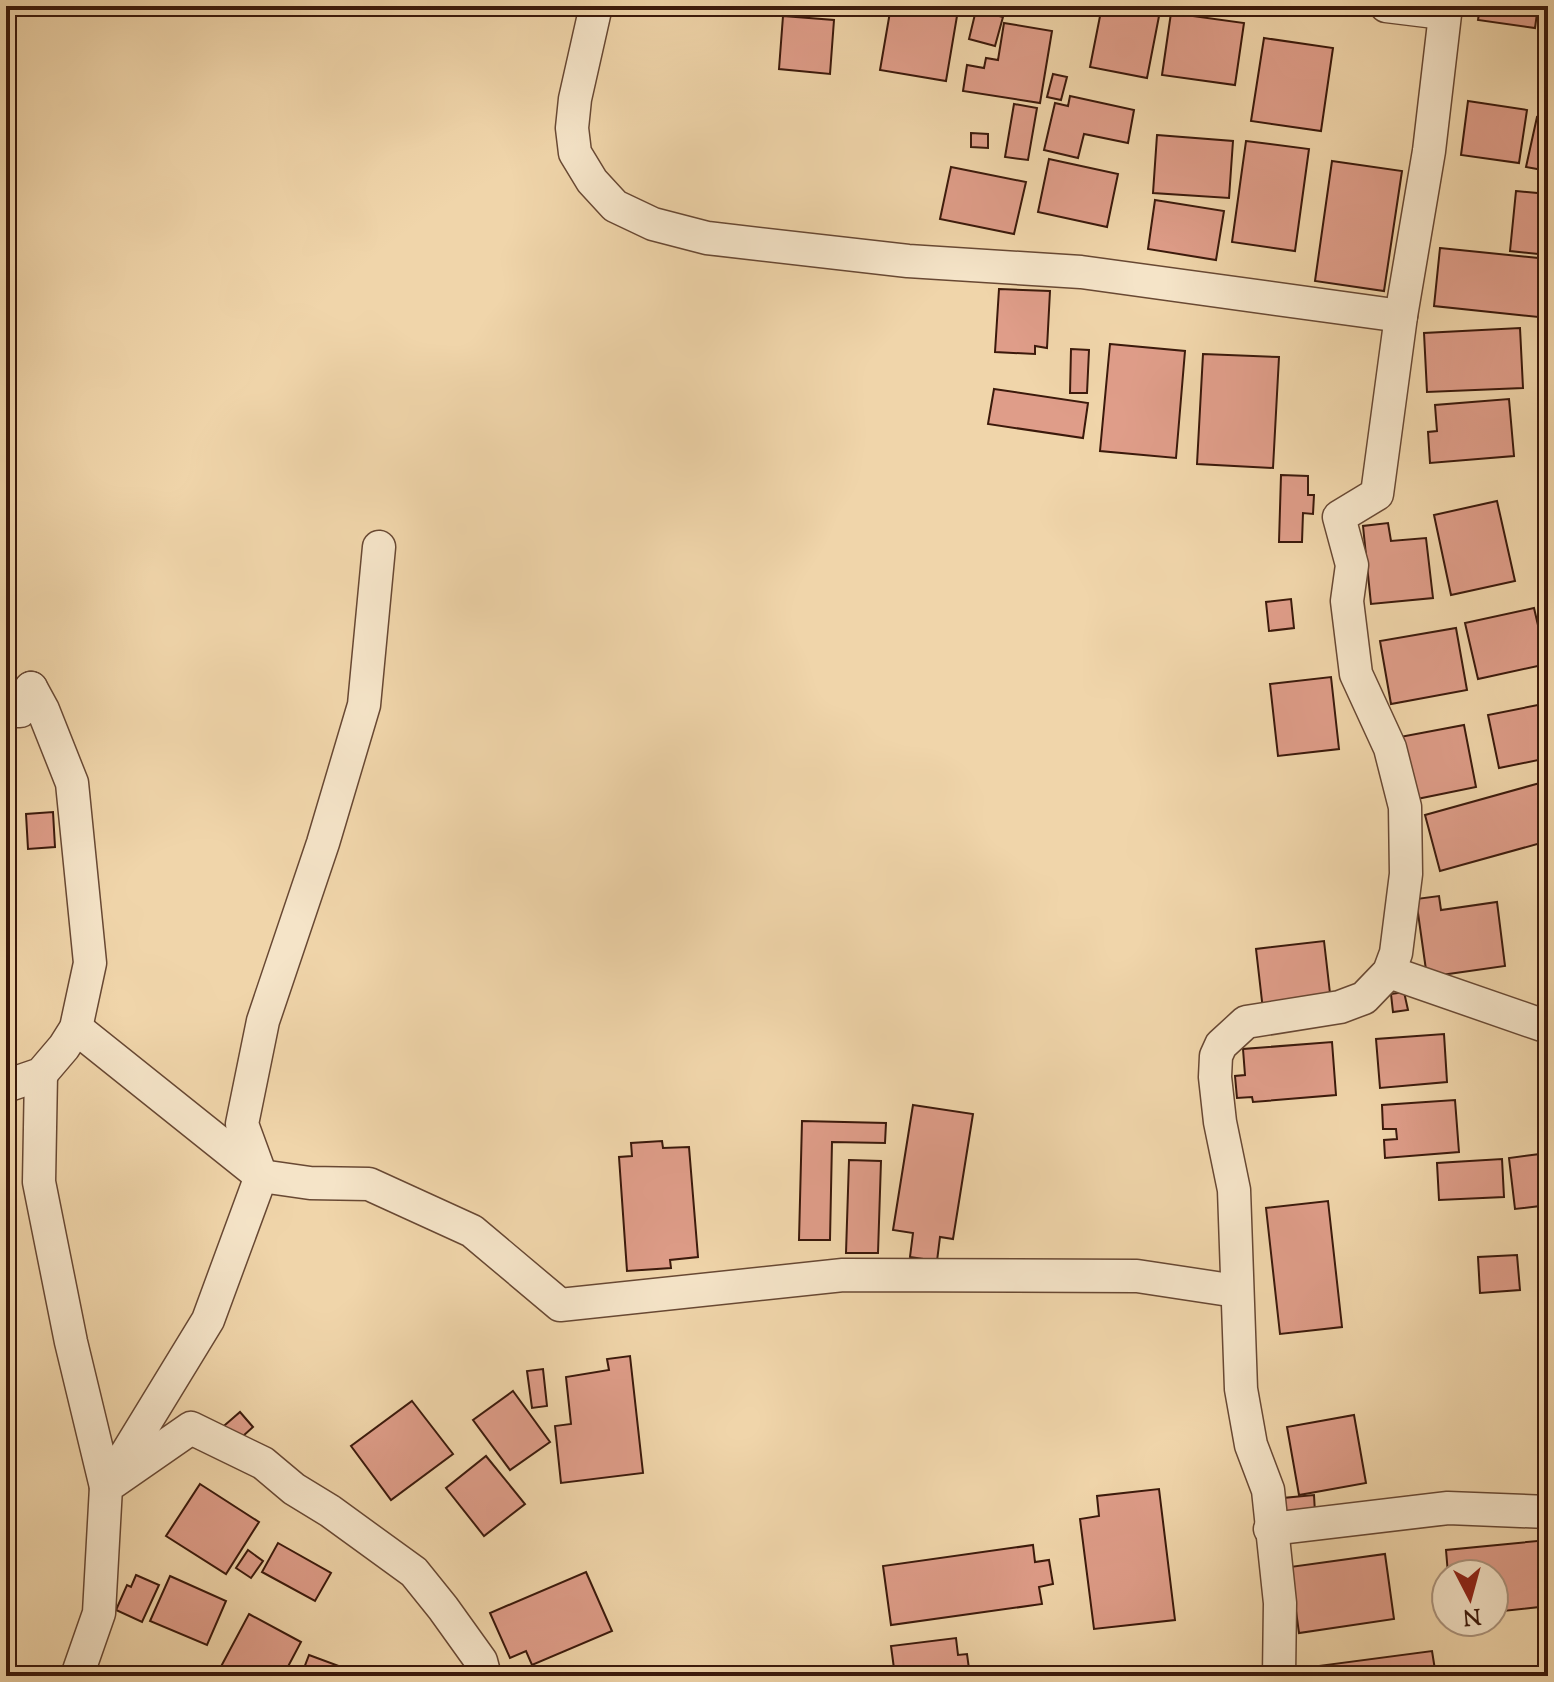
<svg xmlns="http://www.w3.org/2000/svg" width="1554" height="1682" viewBox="0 0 1554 1682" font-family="'Sorts Mill Goudy',serif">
	<rect width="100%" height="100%" fill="#f0d5aa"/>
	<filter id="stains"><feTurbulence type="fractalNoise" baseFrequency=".0025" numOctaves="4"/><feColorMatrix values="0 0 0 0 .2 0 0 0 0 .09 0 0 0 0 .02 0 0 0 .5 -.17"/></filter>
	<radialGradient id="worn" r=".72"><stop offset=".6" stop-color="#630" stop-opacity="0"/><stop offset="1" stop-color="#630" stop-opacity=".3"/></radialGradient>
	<g fill="#df9d89" stroke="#3b190b" stroke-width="2">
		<path d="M891 6H941L940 13 957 16 946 81 880 70Z"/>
		<path d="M1102 6H1132L1160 11 1147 78 1090 67Z"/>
		<path d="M1480 6H1538L1535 28 1478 20Z"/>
		<path d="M976 10 1003 17 995 46 969 39Z"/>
		<path d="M1171 13 1244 23 1235 85 1162 75Z"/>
		<path d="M783 16 834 20 830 74 779 69Z"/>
		<path d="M1004 23 1052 31 1040 103 963 91 967 65 984 68 986 58 998 60Z"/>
		<path d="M1264 38 1333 48 1321 131 1251 121Z"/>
		<path d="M1053 74 1067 77 1061 100 1047 97Z"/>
		<path d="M1070 96 1134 110 1128 143 1084 134 1078 158 1044 150 1055 103 1068 106Z"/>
		<path d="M1468 101 1527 110 1519 163 1461 155Z"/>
		<path d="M1014 104 1037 108 1028 160 1005 157Z"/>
		<path d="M1537 117 1548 119V171L1526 167Z"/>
		<path d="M971 133 988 134V148L971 147Z"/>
		<path d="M1157 135 1233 141 1229 198 1153 193Z"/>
		<path d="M1246 141 1309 149 1295 251 1232 242Z"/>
		<path d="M1049 159 1118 174 1107 227 1038 212Z"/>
		<path d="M1332 161 1402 171 1384 291 1315 281Z"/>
		<path d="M951 167 1026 182 1014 234 940 219Z"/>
		<path d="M1516 191 1548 194V255L1510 251Z"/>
		<path d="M1155 200 1224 211 1216 260 1148 249Z"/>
		<path d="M1440 248 1548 259V318L1434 306Z"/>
		<path d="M999 289 1050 291 1047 348 1035 346V354L995 352Z"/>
		<path d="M1520 328 1523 388 1427 392 1424 333Z"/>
		<path d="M1110 344 1185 351 1176 458 1100 451Z"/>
		<path d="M1071 349 1089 350 1087 393H1070Z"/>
		<path d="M1203 354 1279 357 1273 468 1197 464Z"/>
		<path d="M994 389 1088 403 1083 438 988 424Z"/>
		<path d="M1509 399 1514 456 1430 463 1428 432 1437 431 1435 405Z"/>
		<path d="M1281 475 1308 476V495H1314L1313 514 1303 513 1302 542H1279Z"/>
		<path d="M1497 501 1515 581 1451 595 1434 515Z"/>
		<path d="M1548 502V600L1544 503Z"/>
		<path d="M1388 523 1391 541 1426 538 1433 598 1371 604 1363 526Z"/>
		<path d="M1291 599 1294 628 1269 631 1266 602Z"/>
		<path d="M1534 608 1547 664 1478 679 1465 623Z"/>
		<path d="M1456 628 1467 690 1391 704 1380 641Z"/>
		<path d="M1331 677 1339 749 1278 756 1270 684Z"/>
		<path d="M1548 703V758L1499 768 1488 715Z"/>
		<path d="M1464 725 1476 787 1412 800 1400 737Z"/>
		<path d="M1547 781 1548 841 1440 871 1425 815Z"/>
		<path d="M53 812 55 847 28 849 26 814Z"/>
		<path d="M6 815H10L8 896H6Z"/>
		<path d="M1439 896 1441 910 1497 902 1505 966 1427 977 1416 899Z"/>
		<path d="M1324 941 1331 1002 1263 1010 1256 949Z"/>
		<path d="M1404 992 1408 1010 1393 1012 1391 994Z"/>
		<path d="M1444 1034 1447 1082 1380 1088 1376 1039Z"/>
		<path d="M1332 1042 1336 1095 1253 1102 1252 1097 1237 1098 1235 1076 1245 1075 1243 1049Z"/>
		<path d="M1455 1100 1459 1152 1385 1158 1384 1140 1397 1139 1396 1129H1383L1382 1105Z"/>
		<path d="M913 1105 973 1114 953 1239 940 1237 937 1261 910 1257 913 1233 893 1230Z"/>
		<path d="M802 1121 886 1123 885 1143 832 1142 830 1240H799Z"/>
		<path d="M662 1141 663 1148 689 1147 698 1257 670 1260 671 1268 627 1271 619 1157 632 1156 631 1143Z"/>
		<path d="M1548 1153V1205L1515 1209 1509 1158Z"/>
		<path d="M1502 1159 1504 1197 1439 1200 1437 1163Z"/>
		<path d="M849 1160 881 1161 878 1253H846Z"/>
		<path d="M1328 1201 1342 1327 1280 1334 1266 1208Z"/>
		<path d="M1517 1255 1520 1290 1480 1293 1478 1257Z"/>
		<path d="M630 1356 643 1473 561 1483 555 1426 571 1424 566 1377 609 1370 607 1359Z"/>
		<path d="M543 1369 547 1406 532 1408 527 1371Z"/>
		<path d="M513 1391 550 1442 510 1470 473 1420Z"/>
		<path d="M412 1401 453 1454 391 1500 351 1446Z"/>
		<path d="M240 1412 253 1427 232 1446 218 1431Z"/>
		<path d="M1354 1415 1366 1483 1299 1495 1287 1427Z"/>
		<path d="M486 1456 525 1504 484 1536 446 1488Z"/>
		<path d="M200 1484 259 1522 226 1574 166 1536Z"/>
		<path d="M1159 1489 1175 1620 1094 1629 1080 1519 1099 1516 1097 1496Z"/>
		<path d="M1314 1495 1315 1513 1285 1516 1283 1498Z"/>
		<path d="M1548 1540V1606L1494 1612V1574H1448L1446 1550Z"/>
		<path d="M278 1543 331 1573 315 1601 262 1572Z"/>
		<path d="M1033 1545 1035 1562 1049 1560 1053 1584 1039 1587 1042 1604 891 1625 883 1566Z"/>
		<path d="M248 1550 263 1561 251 1578 236 1568Z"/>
		<path d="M1385 1554 1394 1619 1299 1633 1290 1567Z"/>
		<path d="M586 1572 612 1631 532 1665 526 1651 510 1658 490 1613Z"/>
		<path d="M136 1575 159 1585 142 1622 116 1610 127 1585 131 1587Z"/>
		<path d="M170 1576 226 1601 207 1645 150 1621Z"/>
		<path d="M249 1614 301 1642 283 1676H222L217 1674Z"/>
		<path d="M956 1638 958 1655 967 1654 970 1676H895L891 1646Z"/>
		<path d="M1432 1651 1436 1676H1304L1303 1668Z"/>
		<path d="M309 1655 347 1669 344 1676H301Z"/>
	</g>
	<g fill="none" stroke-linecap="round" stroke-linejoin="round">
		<defs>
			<g id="street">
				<path d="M596 6 575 99 572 128 575 153 592 181 615 206 653 224 707 238 908 261 1081 272 1401 316"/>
				<path d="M1386 6 1443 13"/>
				<path d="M6 711H20L31 688"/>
				<path d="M1389 972 1542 1025 1548 1024"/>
				<path d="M76 1028 261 1176 310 1183 369 1184 472 1231 560 1305 843 1275 1137 1276 1236 1291"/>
				<path d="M41 1074 39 1182 71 1342 106 1487 208 1320 261 1176 242 1124 263 1021 323 843 364 705 379 547"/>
				<path d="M6 1086 41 1074 64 1047 76 1028 90 963 72 783 43 710 31 688"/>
				<path d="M1270 1529 1448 1508 1548 1512"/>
				<path d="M77 1676 99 1613 106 1487 191 1428 263 1463 294 1489 330 1511 414 1572 443 1608 481 1661 485 1676"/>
				<path d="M1279 1676 1280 1603 1268 1490 1251 1445 1241 1389 1234 1190 1220 1122 1215 1077 1216 1056 1221 1045 1246 1022 1340 1007 1364 998 1389 972 1396 953 1406 874 1405 807 1390 748 1356 674 1347 601 1352 565 1339 517 1377 494 1401 316 1429 151 1446 6"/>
			</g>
		</defs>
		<use href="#street" stroke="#684833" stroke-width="35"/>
		<use href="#street" stroke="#f5e4c8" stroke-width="32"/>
	</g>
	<rect width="1554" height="1682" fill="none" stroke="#f0d5aa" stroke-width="32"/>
	<rect x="8" y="8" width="1538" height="1666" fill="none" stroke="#3b190b" stroke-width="4"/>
	<rect x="16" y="16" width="1522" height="1650" fill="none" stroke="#3b190b" stroke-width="2"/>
	<g transform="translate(1470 1598) rotate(174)"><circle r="38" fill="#f5e4c8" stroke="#ab937c" stroke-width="2"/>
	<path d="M0-6L14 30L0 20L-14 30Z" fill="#8f2418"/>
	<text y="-12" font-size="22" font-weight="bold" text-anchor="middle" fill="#3b190b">N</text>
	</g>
	<rect width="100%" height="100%" filter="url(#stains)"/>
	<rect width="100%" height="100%" fill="url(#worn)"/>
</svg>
